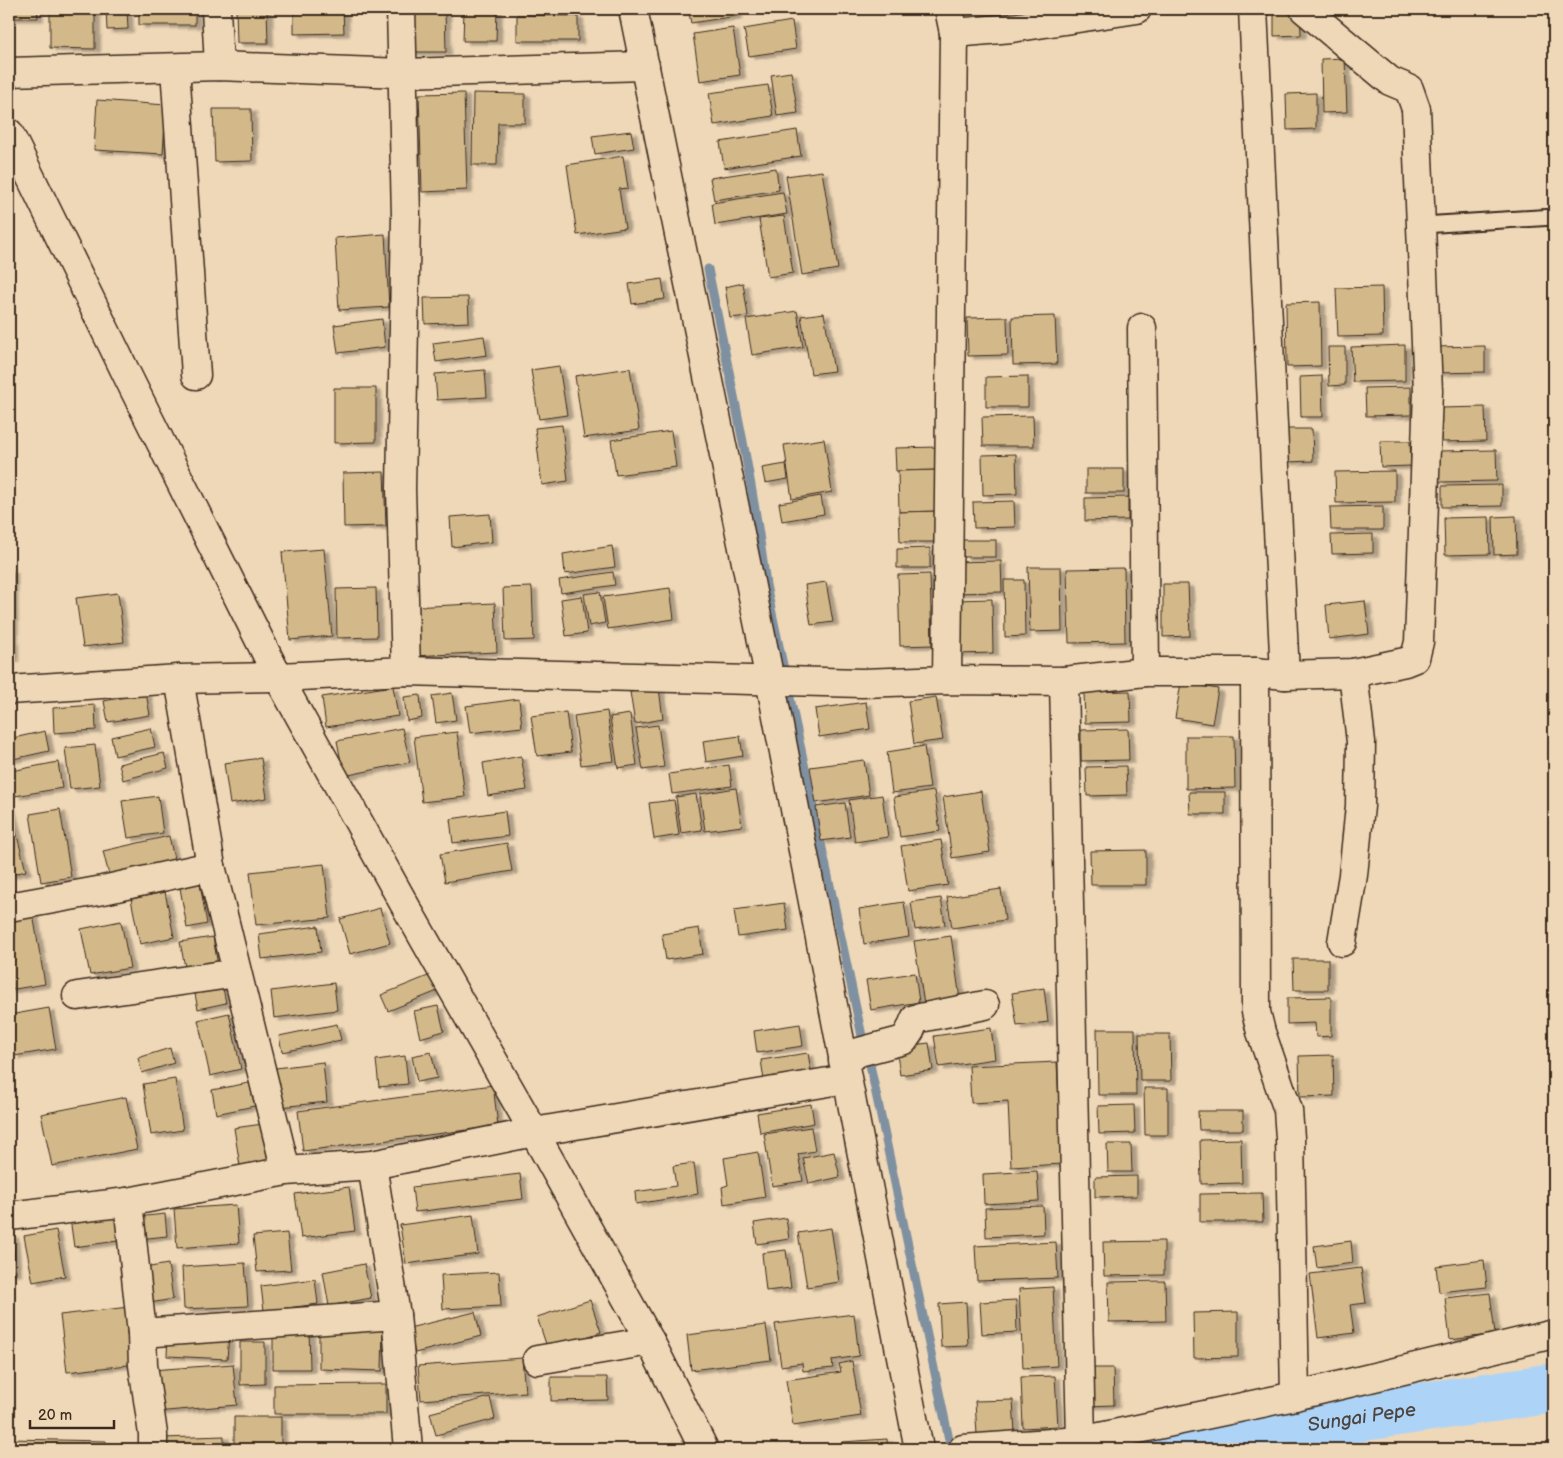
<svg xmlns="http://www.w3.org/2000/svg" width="1563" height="1458" viewBox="0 0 1563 1458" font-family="'Balsamiq Sans',sans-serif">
	<defs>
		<filter id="shadow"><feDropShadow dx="5.5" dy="3" stdDeviation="1" flood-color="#0004"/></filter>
	</defs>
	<rect width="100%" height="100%" fill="#efd8b7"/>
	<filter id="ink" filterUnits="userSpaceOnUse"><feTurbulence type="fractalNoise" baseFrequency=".02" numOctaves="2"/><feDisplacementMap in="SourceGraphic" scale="10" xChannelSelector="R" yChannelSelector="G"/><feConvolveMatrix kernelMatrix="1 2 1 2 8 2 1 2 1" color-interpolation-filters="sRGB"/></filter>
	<g filter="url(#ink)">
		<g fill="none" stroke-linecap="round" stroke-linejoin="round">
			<path stroke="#7f90a0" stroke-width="9" d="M708 269C729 374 753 478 766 585L862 1036 869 1060 951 1449"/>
			<path stroke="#add4f7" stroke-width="50" id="s1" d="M1140 1449 1554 1388"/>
		</g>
		<g fill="#d3b989" stroke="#3b2a1e" filter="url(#shadow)">
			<path d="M9 9H37L38 18H9Z"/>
			<path d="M50 9H95V49L50 48Z"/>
			<path d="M106 9H127L128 29 107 30Z"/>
			<rect x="139" y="9" width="56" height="16"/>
			<path d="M236 9H267L268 43H237Z"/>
			<path d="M294 9H343L344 33 294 34Z"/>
			<path d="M408 9H445L446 52H409Z"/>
			<path d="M464 9H497L496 41H463Z"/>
			<path d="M539 9H581V11L539 10Z"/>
			<path d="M688 9H736L737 16 691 23Z"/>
			<path d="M1300 9 1301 35 1274 36V10Z"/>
			<path d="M517 15 578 16V41H517Z"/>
			<path d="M792 21 796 49 749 56 744 29Z"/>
			<path d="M733 28 740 75 700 81 693 34Z"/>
			<path d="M1345 58 1347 112 1322 113 1321 59Z"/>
			<path d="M791 72 798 113 777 116 771 75Z"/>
			<path d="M768 85 773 116 714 125 709 93Z"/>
			<path d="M464 93 467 190 422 192 419 94Z"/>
			<path d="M473 93 525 94V123H498L497 165H472Z"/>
			<path d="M1316 93V129L1287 130 1286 94Z"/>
			<path d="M97 100 166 105 163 154 94 150Z"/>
			<path d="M213 109H251L252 161 215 162Z"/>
			<path d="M797 130 801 156 724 168 720 142Z"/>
			<path d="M631 131 634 148 595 154 592 136Z"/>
			<path d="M623 156 628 188 619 189 625 228 577 235 567 165Z"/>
			<path d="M776 168 779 190 714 200 710 178Z"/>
			<path d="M822 171 838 269 802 275 786 176Z"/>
			<path d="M783 192 787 214 715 225 712 203Z"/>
			<path d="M784 216 793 273 768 277 759 219Z"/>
			<path d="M385 234 389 307 339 310 335 238Z"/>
			<path d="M662 279 665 299 632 304 629 284Z"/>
			<path d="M743 283 748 316 730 318 725 287Z"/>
			<path d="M1382 287 1383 336 1338 337 1336 288Z"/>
			<path d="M468 297 469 322 425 324 424 298Z"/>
			<path d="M1320 302 1321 366 1287 367 1286 303Z"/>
			<path d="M797 311 803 347 752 355 746 319Z"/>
			<path d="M824 313 834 371 811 374 801 316Z"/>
			<path d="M1055 316 1057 364 1013 365 1012 317Z"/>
			<path d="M1007 317 1008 355 968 356 967 318Z"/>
			<path d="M382 319 385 347 338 353 334 325Z"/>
			<path d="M484 336 487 355 436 362 433 343Z"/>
			<path d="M1405 345V381L1353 382 1351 347Z"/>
			<path d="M1485 346V372L1433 373V347Z"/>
			<path d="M1328 347H1345V385L1329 386Z"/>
			<path d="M559 366 567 415 539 419 531 370Z"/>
			<path d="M630 368 639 430 584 438 575 376Z"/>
			<path d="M485 370 487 397 437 400 435 374Z"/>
			<path d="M1028 376V407H986V377Z"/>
			<path d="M1322 376 1323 417H1301L1300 377Z"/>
			<path d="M1411 387V415L1366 416 1365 388Z"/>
			<path d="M334 388H376V442L334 443Z"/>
			<path d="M1485 407 1486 441 1441 442 1440 408Z"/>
			<path d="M1033 416 1034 446H983L982 417Z"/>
			<path d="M562 425 568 481 542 485 535 428Z"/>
			<path d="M1286 429H1312L1313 461 1286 462Z"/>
			<path d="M671 431 676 467 616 475 611 440Z"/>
			<path d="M824 439 832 492 792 499 784 445Z"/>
			<path d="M1380 441H1410L1411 466 1381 467Z"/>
			<path d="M939 447 940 470 896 471 895 448Z"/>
			<path d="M1496 450 1497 481 1439 482 1438 451Z"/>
			<path d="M1016 454 1017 494 983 495 982 455Z"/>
			<path d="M786 464 788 479 765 483 762 468Z"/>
			<rect x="1086" y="469" width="38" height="24"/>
			<path d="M940 470 941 511 899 512 898 471Z"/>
			<path d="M1395 471V502L1336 503 1335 472Z"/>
			<path d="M384 472 386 526 344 527 343 473Z"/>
			<path d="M1502 485V506L1442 507V486Z"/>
			<path d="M821 496 824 514 782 521 779 503Z"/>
			<path d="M1128 497V520L1085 521V498Z"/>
			<path d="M1014 501 1015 527 974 528 973 502Z"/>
			<path d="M1383 506V530H1331L1330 507Z"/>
			<path d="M941 511V542H900L899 512Z"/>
			<path d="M490 514 492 542 452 547 450 517Z"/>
			<path d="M1516 516 1517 554 1494 555 1493 517Z"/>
			<path d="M1489 517 1490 554 1445 555 1444 518Z"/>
			<path d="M1373 534V553L1332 554 1331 535Z"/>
			<rect x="963" y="540" width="33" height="17"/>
			<path d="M612 546 615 567 565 574 563 554Z"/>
			<path d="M930 548V568H897V549Z"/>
			<path d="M324 549 332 636 290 640 282 552Z"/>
			<path d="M1001 561 1002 592 951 593 950 562Z"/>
			<path d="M1028 567H1061L1062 631 1030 632Z"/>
			<path d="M1124 568 1125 642 1069 643 1067 569Z"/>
			<path d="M9 570H12L13 659H9Z"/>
			<path d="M613 572 615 585 561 593 559 580Z"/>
			<path d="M930 574 932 645 900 646 898 575Z"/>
			<path d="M1004 580H1024L1025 636 1005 637Z"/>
			<path d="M826 582 833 622 811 625 805 585Z"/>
			<path d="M1163 584H1188L1190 636 1163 637Z"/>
			<path d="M532 587 534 640 505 641 503 588Z"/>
			<path d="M376 588 377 637 337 638 336 589Z"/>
			<path d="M670 588 674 619 608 629 603 597Z"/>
			<path d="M600 592 605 623 589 626 584 594Z"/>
			<path d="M118 593 124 642 83 647 76 598Z"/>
			<path d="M582 596 587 633 566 636 561 599Z"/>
			<path d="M992 599 993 653 956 654 955 600Z"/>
			<path d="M1365 601 1369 634 1329 639 1326 605Z"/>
			<path d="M495 603 497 652 412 656 410 607Z"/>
			<path d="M1181 683 1218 689 1212 724 1175 718Z"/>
			<path d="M393 686 398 716 326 727 322 697Z"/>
			<path d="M659 688 663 719 635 724 630 692Z"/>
			<path d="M1130 691 1131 722 1085 723 1084 692Z"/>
			<path d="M146 693 150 715 108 722 104 701Z"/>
			<path d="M452 693 456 720 436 723 432 696Z"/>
			<path d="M420 695 422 718 407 721 404 697Z"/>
			<path d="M936 697 943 740 914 744 908 701Z"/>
			<path d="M519 699 522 727 470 733 466 706Z"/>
			<path d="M866 702 870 729 819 737 815 709Z"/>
			<path d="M95 705 96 730 54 733 53 708Z"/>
			<path d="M607 711 614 761 581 765 574 716Z"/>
			<path d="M566 712 571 752 537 756 531 716Z"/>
			<path d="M630 714 637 765 618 768 610 717Z"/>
			<path d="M658 725 664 767 643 770 636 728Z"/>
			<path d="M151 728 155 747 115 756 111 737Z"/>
			<path d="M402 728 410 762 344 776 337 741Z"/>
			<path d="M1128 729 1129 760 1081 761V730Z"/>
			<path d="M45 731 49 751 9 760V739Z"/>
			<path d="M457 732 465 797 422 802 414 737Z"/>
			<path d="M740 736 743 756 706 762 703 741Z"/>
			<path d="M1186 736H1234L1235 788 1186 789Z"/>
			<path d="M95 745 100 786 70 789 65 748Z"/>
			<path d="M924 746 930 788 892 793 887 752Z"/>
			<path d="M164 753 168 768 123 780 119 764Z"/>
			<path d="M521 756 527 790 488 796 483 763Z"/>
			<path d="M261 758 267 798 230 804 224 763Z"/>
			<path d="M864 760 869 795 816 803 810 767Z"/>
			<path d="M58 762 62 788 15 796 11 771Z"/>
			<path d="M729 765 732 786 672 794 669 774Z"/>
			<path d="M1126 766 1127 795 1087 796 1086 767Z"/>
			<path d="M736 788 742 826 705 831 700 794Z"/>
			<path d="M934 791 940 831 900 837 894 797Z"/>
			<path d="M981 791 990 852 952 858 943 797Z"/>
			<path d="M1189 792H1225V814H1190Z"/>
			<path d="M696 794 702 830 681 833 676 797Z"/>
			<path d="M882 795 888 837 855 842 849 800Z"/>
			<path d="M158 796 163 833 128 838 122 801Z"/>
			<path d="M674 800 679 835 654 839 649 803Z"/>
			<path d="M845 803 850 837 821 841 816 807Z"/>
			<path d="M9 804 26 871 9 875Z"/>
			<path d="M60 809 71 877 41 882 30 814Z"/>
			<path d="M505 811 508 836 453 843 450 819Z"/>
			<path d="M169 836 176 868 111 883 103 851Z"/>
			<path d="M941 840 948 885 908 891 901 846Z"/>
			<path d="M507 843 512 871 445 882 440 854Z"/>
			<path d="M1146 850V885H1091L1090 851Z"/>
			<path d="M324 864 330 918 256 925 250 872Z"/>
			<path d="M199 878 207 924 187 928 179 882Z"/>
			<path d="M1001 889 1005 920 952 928 947 897Z"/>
			<path d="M165 892 174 937 140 944 131 899Z"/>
			<path d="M941 898 945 925 915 930 911 902Z"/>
			<path d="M904 902 909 937 864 944 859 909Z"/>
			<path d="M784 903 788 930 738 937 734 910Z"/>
			<path d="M380 908 390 943 350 954 340 919Z"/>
			<path d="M33 914 45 984 9 990V918Z"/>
			<path d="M121 921 130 968 90 975 81 929Z"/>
			<path d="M318 926 321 952 262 959 259 934Z"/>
			<path d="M699 928 703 954 666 960 662 934Z"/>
			<path d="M951 936 960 999 924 1004 914 941Z"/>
			<path d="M213 937 219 971 187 977 180 942Z"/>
			<path d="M1293 959H1328V990H1294Z"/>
			<path d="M915 973 919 1002 871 1010 866 980Z"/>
			<path d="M433 974 440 990 388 1011 381 995Z"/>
			<path d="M222 983 226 1003 198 1009 194 989Z"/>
			<path d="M334 983 337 1010 274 1018 271 991Z"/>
			<path d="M1044 988 1048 1022 1017 1026 1012 993Z"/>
			<path d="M1331 997V1036L1316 1037 1315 1023 1287 1024V998Z"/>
			<path d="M438 1006 444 1031 420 1038 414 1011Z"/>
			<path d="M49 1008 56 1049 14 1056 9 1026V1015Z"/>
			<path d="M229 1013 241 1069 210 1076 198 1020Z"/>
			<path d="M337 1024 341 1040 282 1052 279 1036Z"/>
			<path d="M800 1024 803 1046 757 1053 754 1031Z"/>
			<path d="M991 1028 995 1059 939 1067 934 1036Z"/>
			<path d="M1097 1029H1135L1136 1095H1098Z"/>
			<path d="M1139 1034H1170L1171 1081H1140Z"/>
			<path d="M929 1043 933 1070 900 1075 896 1047Z"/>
			<path d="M170 1048 174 1063 142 1073 138 1058Z"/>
			<path d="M431 1052 437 1078 417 1082 412 1056Z"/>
			<path d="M808 1053 811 1072 764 1080 761 1060Z"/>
			<path d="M1333 1055 1334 1096 1300 1097 1299 1056Z"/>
			<path d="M405 1056 408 1084 379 1087 376 1060Z"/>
			<path d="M323 1062 327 1102 280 1107 276 1068Z"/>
			<path d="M1057 1062 1062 1164 1011 1167 1008 1101 971 1103 969 1066Z"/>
			<path d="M175 1079 183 1130 151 1135 143 1084Z"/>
			<path d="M254 1082 259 1105 216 1114 212 1090Z"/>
			<path d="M493 1085 498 1126 303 1151 298 1111Z"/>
			<path d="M1144 1088H1168V1135H1145Z"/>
			<path d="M126 1097 137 1149 52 1166 41 1114Z"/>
			<path d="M811 1104 814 1123 760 1133 757 1113Z"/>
			<path d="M1134 1105 1135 1133 1099 1134 1098 1106Z"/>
			<path d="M1198 1111H1243V1130H1199Z"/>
			<path d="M263 1124 268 1162 240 1166 234 1128Z"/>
			<path d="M811 1127 815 1151 798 1154 803 1181 772 1186 764 1134Z"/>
			<path d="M1241 1139 1242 1183 1201 1184 1200 1140Z"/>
			<path d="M1107 1144H1131L1132 1172H1108Z"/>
			<path d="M758 1152 765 1197 724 1204 722 1187 728 1185 724 1158Z"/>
			<path d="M834 1152 840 1177 809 1184 803 1158Z"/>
			<path d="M694 1163 698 1194 636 1204 635 1192 676 1186 673 1166Z"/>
			<path d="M1037 1171 1039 1201 984 1204 983 1174Z"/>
			<path d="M520 1174 523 1199 415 1212 412 1187Z"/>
			<path d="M1137 1176V1196L1095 1197V1177Z"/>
			<path d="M349 1187 355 1231 301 1238 295 1194Z"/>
			<path d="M1262 1193 1263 1222H1200V1194Z"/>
			<path d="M236 1205 239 1243 177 1248 174 1209Z"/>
			<path d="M1043 1206 1044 1234 986 1237 985 1208Z"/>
			<path d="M122 1211 125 1240 74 1247 70 1218Z"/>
			<path d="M165 1214 167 1236 139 1239 137 1217Z"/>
			<path d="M473 1215 478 1254 406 1264 400 1225Z"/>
			<path d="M786 1218 789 1239 757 1244 754 1223Z"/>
			<path d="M831 1228 839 1282 807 1287 798 1233Z"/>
			<path d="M56 1230 65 1276 33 1282 24 1236Z"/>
			<path d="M287 1233 291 1270 257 1272 253 1236Z"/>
			<path d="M9 1235H13L16 1273H9Z"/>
			<path d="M1164 1241V1275L1104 1276 1103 1242Z"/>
			<path d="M1351 1241 1353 1263 1317 1268 1314 1246Z"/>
			<path d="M1056 1242 1058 1278 977 1281 975 1246Z"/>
			<path d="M786 1250 791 1288 766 1291 762 1253Z"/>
			<path d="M1484 1260 1487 1287 1439 1292 1436 1266Z"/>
			<path d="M245 1263 248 1306 184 1309 182 1267Z"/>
			<path d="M168 1264 173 1299 150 1303 144 1268Z"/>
			<path d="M364 1264 371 1298 329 1306 323 1272Z"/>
			<path d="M1361 1268 1366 1303 1350 1305 1354 1333 1318 1338 1310 1274Z"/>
			<path d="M499 1272 501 1306 443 1309 441 1275Z"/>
			<path d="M315 1279 318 1304 264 1311 261 1286Z"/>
			<path d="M1165 1281 1166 1321 1109 1322 1108 1282Z"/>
			<path d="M1053 1287 1057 1366 1023 1368 1019 1289Z"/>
			<path d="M1490 1293 1495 1334 1450 1340 1445 1298Z"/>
			<path d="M590 1300 601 1332 548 1350 537 1317Z"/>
			<path d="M1016 1300 1017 1332 982 1334 980 1302Z"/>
			<path d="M966 1302 968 1346 941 1347 939 1304Z"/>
			<path d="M129 1307 136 1364 67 1372 60 1315Z"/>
			<path d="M475 1312 481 1336 415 1353 409 1328Z"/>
			<path d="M1238 1312V1357L1194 1358 1193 1313Z"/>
			<path d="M854 1314 859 1356 832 1360 833 1368 803 1371 802 1363 781 1366 775 1324Z"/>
			<path d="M766 1325 771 1360 691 1370 687 1335Z"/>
			<path d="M309 1326 310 1369H273V1327Z"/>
			<path d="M319 1328 383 1329 382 1371 319 1369Z"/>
			<path d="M168 1333 229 1336 227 1359 167 1356Z"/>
			<path d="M240 1342H265V1384L240 1385Z"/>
			<path d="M522 1358 525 1392 421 1400 418 1366Z"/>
			<path d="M852 1361 861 1416 793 1426 786 1380 841 1372 839 1364Z"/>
			<path d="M233 1364 237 1405 155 1412 152 1370Z"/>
			<path d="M1086 1368H1113L1114 1405 1087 1406Z"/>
			<path d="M1055 1376 1058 1426 1023 1428 1021 1377Z"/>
			<path d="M551 1377H607L608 1400 551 1401Z"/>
			<path d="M386 1384V1414H274V1385Z"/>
			<path d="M490 1397 495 1419 436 1435 430 1413Z"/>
			<path d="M1013 1400 1015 1433 977 1435 975 1401Z"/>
			<rect x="234" y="1417" width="47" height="32"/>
			<path d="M224 1436V1449H163V1438Z"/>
			<path d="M9 1439 106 1441 105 1449H9Z"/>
			<path d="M887 1439 888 1449H842V1442Z"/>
		</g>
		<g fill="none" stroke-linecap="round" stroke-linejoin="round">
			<defs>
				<path id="lane" d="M1422 225 1554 217"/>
				<g id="street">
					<path d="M216 9 219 66"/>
					<path d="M401 9 406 216 401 489 406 671"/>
					<path d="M1253 9 1285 675"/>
					<path d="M954 33 1012 28 1137 9"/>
					<path d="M175 68 196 375"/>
					<path d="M9 72 219 66 402 73 645 66"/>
					<path d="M9 133 131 383 278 677 407 909 534 1132 650 1341 704 1449"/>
					<path d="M1142 328 1145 672"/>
					<path d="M1255 672 1256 1012 1261 1032 1288 1110 1290 1138 1295 1396"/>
					<path d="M179 679 211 866 286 1171"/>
					<path d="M947 680 954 33 949 9"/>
					<path d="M1064 681 1081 1441"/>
					<path d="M9 690 179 679 278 677 406 671 862 683 947 680 1064 681 1145 672H1255L1285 675 1353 673 1405 662 1415 658 1419 642 1428 391 1416 109 1409 89 1390 81 1304 9"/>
					<path d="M9 907 103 890 211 866"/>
					<path d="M1342 942 1353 875 1360 806 1361 742 1353 673"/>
					<path d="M77 996 237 973"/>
					<path d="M843 1061 859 1052 904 1040 910 1031 915 1019 985 1005"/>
					<path d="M372 1165 396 1315 408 1449"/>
					<path d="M128 1202 142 1333 143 1365 153 1434V1449"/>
					<path d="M9 1216 128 1202 286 1171 372 1165 534 1132 846 1079"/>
					<path d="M142 1333 396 1315"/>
					<path d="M537 1360 650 1341"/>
					<path d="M963 1449 1081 1441 1295 1396 1554 1334"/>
				</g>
				<path id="secondary" d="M633 9 770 680 919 1449"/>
			</defs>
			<use href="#lane" stroke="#3b2a1e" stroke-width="19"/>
			<use href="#street" stroke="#3b2a1e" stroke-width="31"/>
			<use href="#secondary" stroke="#3b2a1e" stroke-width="31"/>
			<use href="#lane" stroke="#efd8b7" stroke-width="15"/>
			<use href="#street" stroke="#efd8b7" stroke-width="28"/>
			<use href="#secondary" stroke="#efd8b7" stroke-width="28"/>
		</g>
	</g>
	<g text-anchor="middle" stroke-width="4.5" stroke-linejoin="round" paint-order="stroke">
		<g font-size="19" font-style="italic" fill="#4c443f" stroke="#efd8b7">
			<text dy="7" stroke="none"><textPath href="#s1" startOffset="224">Sungai Pepe</textPath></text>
		</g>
	</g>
	<rect width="1563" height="1458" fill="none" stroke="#efd8b7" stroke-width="30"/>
	<rect x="15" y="15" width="1533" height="1428" fill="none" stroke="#3b2a1e" stroke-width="2" filter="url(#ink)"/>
	<path d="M30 1420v8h84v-8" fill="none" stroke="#3b2a1e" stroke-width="2.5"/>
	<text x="38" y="1420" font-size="15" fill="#3b2a1e" stroke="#efd8b7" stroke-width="4" paint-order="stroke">20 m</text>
</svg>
